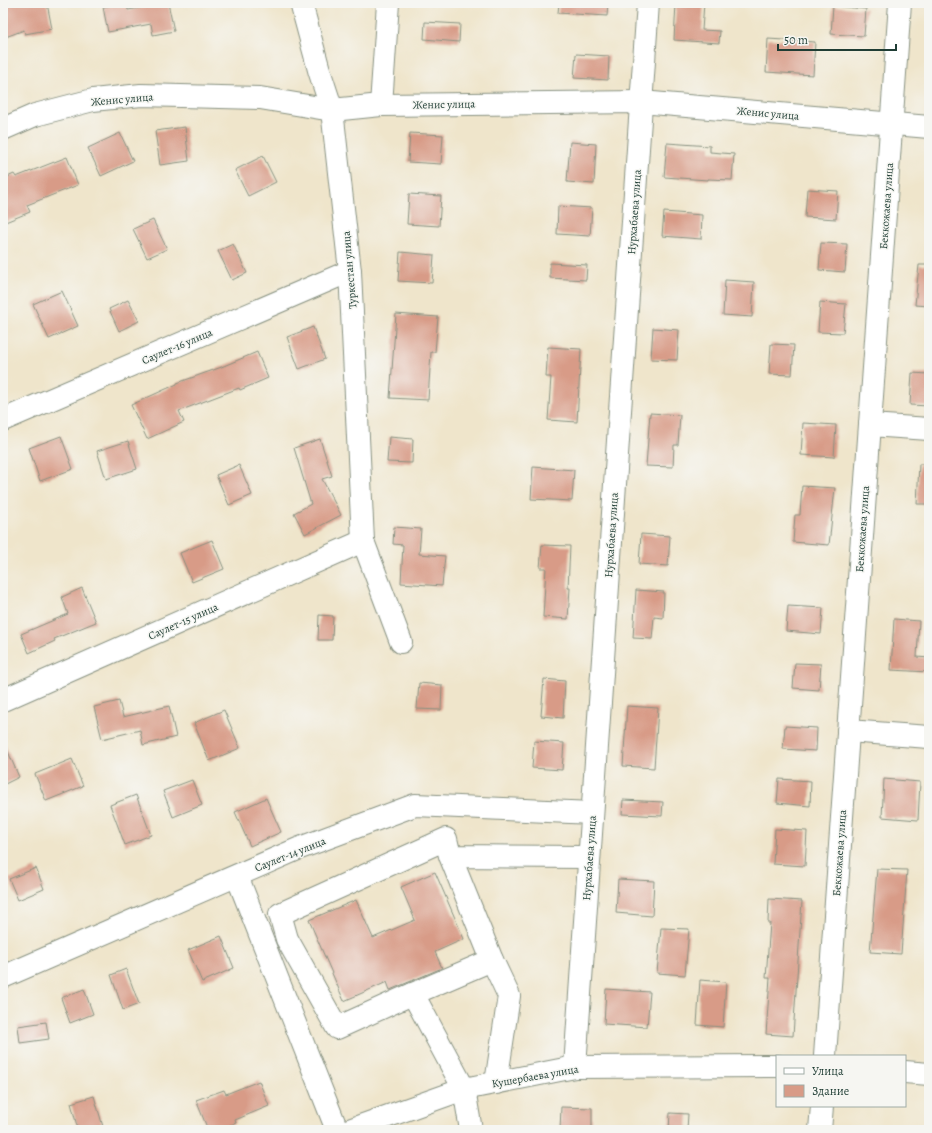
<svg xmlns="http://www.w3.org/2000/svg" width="932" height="1133" viewBox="0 0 932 1133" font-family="Alegreya,serif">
	<rect width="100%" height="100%" fill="#f6f6f2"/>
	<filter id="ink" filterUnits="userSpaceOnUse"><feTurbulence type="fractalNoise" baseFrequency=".025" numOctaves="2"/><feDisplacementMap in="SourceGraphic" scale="8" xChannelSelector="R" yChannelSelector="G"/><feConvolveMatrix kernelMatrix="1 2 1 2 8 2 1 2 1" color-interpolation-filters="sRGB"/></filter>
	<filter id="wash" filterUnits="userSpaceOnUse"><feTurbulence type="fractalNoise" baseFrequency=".012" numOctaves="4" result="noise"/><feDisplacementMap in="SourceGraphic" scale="16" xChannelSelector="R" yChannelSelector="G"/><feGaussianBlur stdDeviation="0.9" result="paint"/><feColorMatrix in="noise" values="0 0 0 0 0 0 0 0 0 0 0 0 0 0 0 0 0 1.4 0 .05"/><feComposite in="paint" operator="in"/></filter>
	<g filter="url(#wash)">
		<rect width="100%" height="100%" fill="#efe5cb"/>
		<g id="blocks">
			<g fill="#d89b87">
				<path d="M3 3H47L52 29 25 34 24 30 3 38Z"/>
				<path d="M122 3H126L128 10 168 3 174 31 153 35 151 24 108 32 103 7Z"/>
				<path d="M559 3H608L607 16 558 13Z"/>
				<path d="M676 3H704L702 30 720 31 719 43 674 40Z"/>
				<path d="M833 6 866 9 864 36 831 34Z"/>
				<path d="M425 22 460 24 459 42 424 39Z"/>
				<path d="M768 39 815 42 813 75 766 72Z"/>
				<path d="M576 54 609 56 608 80 574 78Z"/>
				<path d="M185 127 189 161 160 165 155 131Z"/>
				<path d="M120 133 133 161 101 176 88 148Z"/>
				<path d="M410 133 443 135 441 164 408 162Z"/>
				<path d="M570 142 596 144 594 184 567 182Z"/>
				<path d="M667 143 710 146V152L734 154 732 180 708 179V180L664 177Z"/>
				<path d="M263 156 276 182 248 196 235 170Z"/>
				<path d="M67 157 78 185 27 205 30 212 3 223V179L14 174 16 177Z"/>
				<path d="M807 189 838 191 836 219 805 217Z"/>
				<path d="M409 194 441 196 439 226 407 224Z"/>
				<path d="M558 206 592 208 590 236 557 234Z"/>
				<path d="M664 212 702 215 701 239 662 236Z"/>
				<path d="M153 220 167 249 147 258 133 229Z"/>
				<path d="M821 243 847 244 845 272 819 270Z"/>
				<path d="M233 244 247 273 232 280 218 251Z"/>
				<path d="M400 252 434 255 432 283 398 281Z"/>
				<path d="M550 263 587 265 586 280 550 278Z"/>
				<path d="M919 265H929V306L915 305Z"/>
				<path d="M725 280 754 282 752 317 723 315Z"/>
				<path d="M62 291 78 326 49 339 33 304Z"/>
				<path d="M128 300 139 321 119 331 109 309Z"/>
				<path d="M820 302 846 304 843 333 818 332Z"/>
				<path d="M396 314 438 317 435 352H431L428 400 390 398Z"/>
				<path d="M313 327 325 359 299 369 287 337Z"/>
				<path d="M653 328 679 330 677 360 651 359Z"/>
				<path d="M771 344 794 345 792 375 769 374Z"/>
				<path d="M548 347 581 349 577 422 548 420 551 377H546Z"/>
				<path d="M257 352 268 378 240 390 239 388 179 411 184 422 147 439 131 405 177 384V383L219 368Z"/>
				<path d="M912 373 929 374V406L910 405Z"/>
				<path d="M650 413 680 415 678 445H674L673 467 646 466Z"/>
				<path d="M803 423 836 425 834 457 801 455Z"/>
				<path d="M61 436 73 469 40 481 29 448Z"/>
				<path d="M389 437 413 439 412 463 387 462Z"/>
				<path d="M320 439 332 476 322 479 341 515 305 534 294 513 311 504 294 448Z"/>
				<path d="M128 441 137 469 106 479 97 451Z"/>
				<path d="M919 464H929V504H917Z"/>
				<path d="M239 465 252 495 229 505 216 475Z"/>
				<path d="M533 467 574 470 572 501 531 499Z"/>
				<path d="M802 486 835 488 829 545 793 542 795 515H800Z"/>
				<path d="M394 527 421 529 419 554 445 556 442 586 401 583 403 545 393 544Z"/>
				<path d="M641 534 670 536 668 566 639 564Z"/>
				<path d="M212 540 224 569 192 582 180 553Z"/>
				<path d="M542 545 570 546 568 588H570L568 619 543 617 546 568H540Z"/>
				<path d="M82 588 96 622 54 639 55 641 29 653 21 634 68 614 62 597Z"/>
				<path d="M636 590 664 592 663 618 654 617 652 639 633 638Z"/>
				<path d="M788 606 823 608 821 634 786 631Z"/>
				<path d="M319 615 333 616 332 640H318Z"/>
				<path d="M894 619 919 621 917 657 929 658V672L891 670Z"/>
				<path d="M795 663 821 664 819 690 793 688Z"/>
				<path d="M544 679 565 681 563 718 541 716Z"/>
				<path d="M419 683 442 685 441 710 417 709Z"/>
				<path d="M119 701 123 717 169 706 176 737 143 745 140 730 102 739 94 707Z"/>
				<path d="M627 706 658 708 654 768 623 766Z"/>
				<path d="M224 710 240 748 209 761 194 723Z"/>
				<path d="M785 726 817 728 816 751 783 749Z"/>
				<path d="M3 740 19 777 3 785Z"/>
				<path d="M534 741 564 743 562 770 532 768Z"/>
				<path d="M72 759 83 786 46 801 35 774Z"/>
				<path d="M779 779 811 781 810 806 777 803Z"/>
				<path d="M884 779 920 782 918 820 882 817Z"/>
				<path d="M192 780 202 805 173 817 163 791Z"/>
				<path d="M136 795 151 835 125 845 110 805Z"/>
				<path d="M266 798 281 832 250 846 235 812Z"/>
				<path d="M623 800 663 802 662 816 622 814Z"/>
				<path d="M775 829 807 831 805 866 773 864Z"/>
				<path d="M36 868 44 889 18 900 9 879Z"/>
				<path d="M877 869 907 870 901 954 870 952Z"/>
				<path d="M435 872 464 939 435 952 442 968 390 990 387 982 344 1001 309 920 356 900 373 938 415 920 401 887Z"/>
				<path d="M618 879 654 881 652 916 616 913Z"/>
				<path d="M769 899 802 901 793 1036 766 1034 770 978H766L770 923H768Z"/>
				<path d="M661 928 689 929 685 975 657 973Z"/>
				<path d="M221 936 234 968 202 982 188 950Z"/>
				<path d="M126 969 139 1004 123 1010 111 975Z"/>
				<path d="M700 980 726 982 723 1027 697 1025Z"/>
				<path d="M84 989 93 1014 70 1023 61 998Z"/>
				<path d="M606 989 650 992 647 1027 604 1024Z"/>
				<path d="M46 1022 49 1039 20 1043 18 1026Z"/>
				<path d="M259 1081 269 1106 235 1120 236 1123 218 1130H208L196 1100 224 1090 226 1094Z"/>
				<path d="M94 1096 104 1130H78L71 1103Z"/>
				<path d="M561 1107 592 1108V1130H560Z"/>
				<path d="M670 1113 688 1114 687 1130H669Z"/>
			</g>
		</g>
	</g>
	<g filter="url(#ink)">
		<use href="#blocks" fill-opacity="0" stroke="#879180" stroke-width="1"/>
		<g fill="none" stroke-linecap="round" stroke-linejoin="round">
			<defs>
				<g id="minor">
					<path d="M301 3 319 70 332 110 350 271 363 541 401 642"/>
					<path d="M381 105 388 3"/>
					<path d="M3 129 35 115 93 100 141 95 260 98 332 110 381 105 641 102 929 127"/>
					<path d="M3 420 350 271"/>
					<path d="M870 425 929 429"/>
					<path d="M3 700 363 541"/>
					<path d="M848 731 929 737"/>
					<path d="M450 856 492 960 401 999 337 1028 287 939 280 914 446 839 450 856 589 857"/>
					<path d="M237 876 337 1130"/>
					<path d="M492 960 509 996 496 1083"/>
					<path d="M3 977 300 848 415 805 592 813"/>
					<path d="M413 994 464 1089 471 1130"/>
					<path d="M825 1056 900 3"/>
					<path d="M575 1067 648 3"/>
					<path d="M905 1072 929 1074"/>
					<path d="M349 1130 464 1089 575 1067 777 1066"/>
					<path d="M820 1130 822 1106"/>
				</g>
			</defs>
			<use href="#minor" stroke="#879180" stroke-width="24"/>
			<use href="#minor" stroke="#fff" stroke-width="22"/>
		</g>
	</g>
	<g text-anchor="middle" stroke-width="3" stroke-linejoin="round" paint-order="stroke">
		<g font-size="11" fill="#1f3d34" stroke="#f6f6f2">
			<text transform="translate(122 99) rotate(-5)" y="4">Женис улица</text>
			<text transform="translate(444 104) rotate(-1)" y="4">Женис улица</text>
			<text transform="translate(768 113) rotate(5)" y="4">Женис улица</text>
			<text transform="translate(886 206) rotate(-86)" y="4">Беккожаева улица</text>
			<text transform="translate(634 212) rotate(-86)" y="4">Нурхабаева улица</text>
			<text transform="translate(349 270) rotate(-95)" y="4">Туркестан улица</text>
			<text transform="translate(177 346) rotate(-23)" y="4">Саулет-16 улица</text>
			<text transform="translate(862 529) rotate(-86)" y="4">Беккожаева улица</text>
			<text transform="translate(611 535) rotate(-86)" y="4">Нурхабаева улица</text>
			<text transform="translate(183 621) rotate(-24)" y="4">Саулет-15 улица</text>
			<text transform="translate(839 853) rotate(-86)" y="4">Беккожаева улица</text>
			<text transform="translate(290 854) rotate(-22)" y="4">Саулет-14 улица</text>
			<text transform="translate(589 858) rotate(-86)" y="4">Нурхабаева улица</text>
			<text transform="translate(535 1076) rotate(-10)" y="4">Кушербаева улица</text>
		</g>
	</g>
	<rect width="932" height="1133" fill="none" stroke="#f6f6f2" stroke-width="16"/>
	<rect x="776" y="1055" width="130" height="52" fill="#f6f6f2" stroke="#a0aca6"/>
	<rect x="784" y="1068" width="20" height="6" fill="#ffffff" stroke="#a0aca6"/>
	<text x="812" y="1075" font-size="12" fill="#1f3d34">Улица</text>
	<rect x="784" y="1085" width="20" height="12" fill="#d89b87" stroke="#a0aca6"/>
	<text x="812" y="1095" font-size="12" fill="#1f3d34">Здание</text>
	<path d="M778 44v6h118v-6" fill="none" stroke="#1f3d34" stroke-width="2"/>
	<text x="784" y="44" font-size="12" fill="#1f3d34" stroke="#f6f6f2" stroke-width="3" paint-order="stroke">50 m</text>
</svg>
